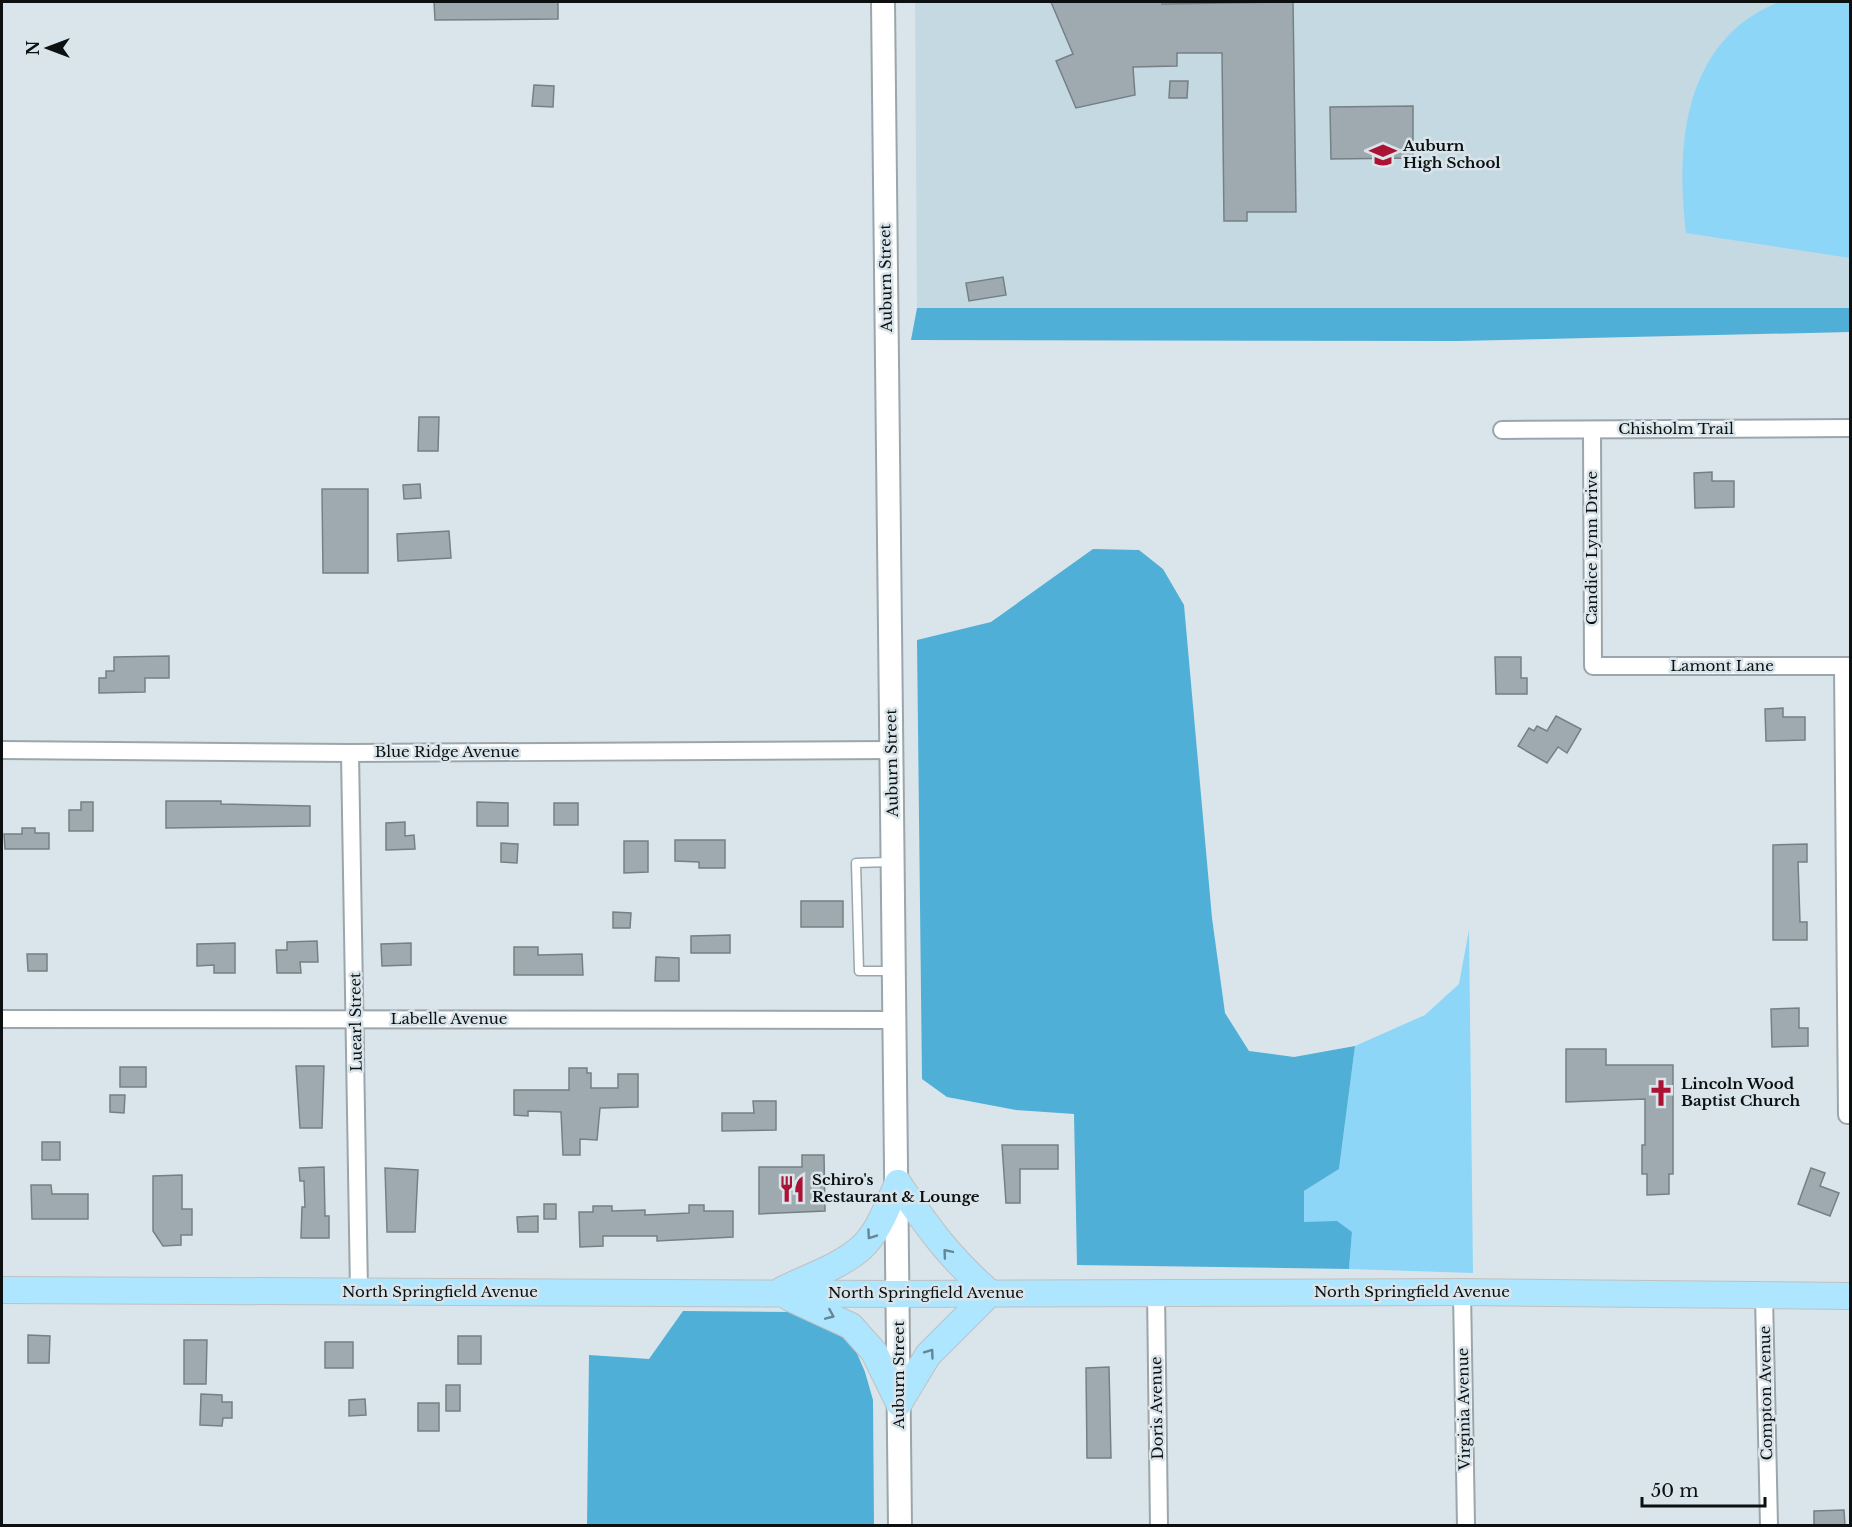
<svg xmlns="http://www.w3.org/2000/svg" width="1852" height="1527" viewBox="0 0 1852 1527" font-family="'Libre Baskerville',serif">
	<rect width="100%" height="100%" fill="#d9e5ea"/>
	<path fill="#c5d9e3" d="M915 2H1850V308H917Z"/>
	<g fill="#8dd6f7">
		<path d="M1779 2H1850V258L1686 233C1675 144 1684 40 1779 2Z"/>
		<path d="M1469 930 1473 1273 1349 1269 1352 1232 1304 1222V1191L1339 1169 1355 1046 1425 1015 1459 984Z"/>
	</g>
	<g fill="#4fafd6">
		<path d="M917 308H1850V332L1458 341 911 340Z"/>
		<path d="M1093 549 1139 550 1163 569 1184 605 1212 918 1225 1013 1249 1051 1294 1057 1355 1046 1339 1169 1304 1191V1222L1337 1221 1352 1232 1349 1269 1077 1265 1074 1114 1016 1110 947 1097 922 1079 917 640 991 622Z"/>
		<path d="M683 1311 793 1312 842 1333 856 1351 865 1372 873 1400 874 1525 587 1526 589 1355 649 1359Z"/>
	</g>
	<g fill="#9eaaaf" stroke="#758085" stroke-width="1.5">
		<path d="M434 2H558V19L435 20Z"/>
		<path d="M1051 2H1162V4L1293 2 1296 212H1247V221H1224L1222 53H1177V66L1133 67 1135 95 1076 108 1056 61 1073 54Z"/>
		<path d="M1170 81H1188L1187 98H1169Z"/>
		<path d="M534 85 554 86 553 107 532 106Z"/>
		<path d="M1413 106V158L1331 159 1330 107Z"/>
		<path d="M1003 277 1006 295 969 301 966 283Z"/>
		<path d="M419 417H439L438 451H418Z"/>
		<path d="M1712 472V481H1734V507L1695 508 1694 473Z"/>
		<path d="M420 484 421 498 404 499 403 485Z"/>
		<path d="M322 489H368V573H323Z"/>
		<path d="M449 531 451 558 398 561 397 534Z"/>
		<path d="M169 656V678H145V692L99 693V678H106V671H114V657Z"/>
		<path d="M1495 657H1521V678H1527V694H1496Z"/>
		<path d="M1783 708V717H1805V740L1766 741 1765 709Z"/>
		<path d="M1556 716 1581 729 1567 753 1558 747 1547 763 1518 746 1529 728 1534 731 1537 726 1547 731Z"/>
		<path d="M166 801H221V804L310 806V826L166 828Z"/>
		<path d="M81 802H93V831H69V810H81Z"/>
		<path d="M477 802 508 803V826H477Z"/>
		<rect x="554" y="803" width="24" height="22"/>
		<path d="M405 822V836L414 835 415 849 386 850V823Z"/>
		<path d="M22 828H35V833H49V849H5L4 834H22Z"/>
		<path d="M675 840H725V868H699V862L675 861Z"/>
		<path d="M624 841H648V872L624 873Z"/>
		<path d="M501 843 518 844 517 863 501 862Z"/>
		<path d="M1807 844V862H1798L1800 922H1807V940H1773V845Z"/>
		<rect x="801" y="901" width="42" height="26"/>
		<path d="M613 912 631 913 630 928H613Z"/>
		<path d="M730 935V953H691V936Z"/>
		<path d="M317 941 318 962H300L301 973H277L276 950H287V942Z"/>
		<path d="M235 943V973H214V965L197 966V944Z"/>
		<path d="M411 943V965L382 966 381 944Z"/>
		<path d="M514 947H538V955L582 954 583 975H514Z"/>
		<path d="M27 954H47V971H28Z"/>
		<path d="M656 957 679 958V981H655Z"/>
		<path d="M1799 1008V1028H1808V1046L1772 1047 1771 1009Z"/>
		<path d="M1566 1049H1606V1065H1673V1174H1669V1194L1647 1195V1174H1642V1145H1645V1099L1566 1102Z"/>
		<path d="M296 1066H324L322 1128H300Z"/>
		<rect x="120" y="1067" width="26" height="20"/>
		<path d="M569 1068H587V1073H591V1088H618V1074H638V1107L600 1108 597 1140 580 1139V1155H563L561 1112 528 1111V1116L514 1115V1090H569Z"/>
		<path d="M110 1095H125L124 1113 110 1112Z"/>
		<path d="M753 1101H776V1130L722 1131V1113H754Z"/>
		<rect x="42" y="1142" width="18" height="18"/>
		<path d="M1002 1145H1058V1169H1020V1203H1006Z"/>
		<path d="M802 1155H824L825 1211 759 1214V1167H802Z"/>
		<path d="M324 1167 325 1216H329V1238H301L302 1207H305L304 1181H300L299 1168Z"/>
		<path d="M385 1168 418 1170 415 1232H387Z"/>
		<path d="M1811 1168 1825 1173 1820 1186 1839 1193 1830 1216 1798 1204Z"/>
		<path d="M182 1175V1209H192V1235H181V1245L163 1246 153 1231V1176Z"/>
		<path d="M31 1185H51L52 1194H88V1219H32Z"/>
		<rect x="544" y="1204" width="12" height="15"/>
		<path d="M689 1205H704V1211H733V1237L657 1241V1236H603V1246L580 1247 579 1212H593V1206H612V1211L645 1210V1215L689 1213Z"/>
		<path d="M538 1216V1232H518L517 1217Z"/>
		<path d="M28 1335 50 1336 49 1363H28Z"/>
		<rect x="458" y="1336" width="23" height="28"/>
		<path d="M184 1340H207L206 1384H184Z"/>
		<rect x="325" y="1342" width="28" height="26"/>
		<path d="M1109 1367 1111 1458H1087L1086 1368Z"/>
		<rect x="446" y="1385" width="14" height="26"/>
		<path d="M201 1394 222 1395V1402H232V1418H223L222 1426 200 1425Z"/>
		<path d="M365 1399 366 1415 349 1416V1400Z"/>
		<rect x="418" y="1403" width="21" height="28"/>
		<path d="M1844 1510 1845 1526H1814V1511Z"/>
	</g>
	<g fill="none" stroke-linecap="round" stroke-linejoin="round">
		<defs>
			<path id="service" d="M890 862 856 863 859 971H894"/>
			<g id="minor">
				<path d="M1502 430 1850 428"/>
				<path d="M1592 430 1593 666H1850"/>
				<path d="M1843 666 1847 1115H1850"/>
				<path d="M2 750 350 753 892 750"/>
				<path d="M350 753 359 1291"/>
				<path d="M2 1019 896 1020"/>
				<path d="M1156 1291 1159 1526"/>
				<path d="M1462 1292 1466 1526"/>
				<path d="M1764 1297 1769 1526"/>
			</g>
			<path id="secondary" d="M883 2 900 1526"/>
			<g id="primary">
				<path d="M898 1183C928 1228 949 1257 990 1293L928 1355 899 1403"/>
				<path d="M2 1290 899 1294 1462 1292 1850 1296"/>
				<path d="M782 1290C807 1277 840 1267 861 1248 879 1232 888 1204 898 1183"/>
				<path d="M790 1298 851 1326 874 1352 899 1403"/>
			</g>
		</defs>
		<use href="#service" stroke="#9aa6ab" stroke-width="11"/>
		<use href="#minor" stroke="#9aa6ab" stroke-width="20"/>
		<use href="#secondary" stroke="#9aa6ab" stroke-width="26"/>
		<use href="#primary" stroke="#c0c1c1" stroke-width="28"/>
		<use href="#service" stroke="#fff" stroke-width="8"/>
		<use href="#minor" stroke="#fff" stroke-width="16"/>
		<use href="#secondary" stroke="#fff" stroke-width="22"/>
		<use href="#primary" stroke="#ade6fe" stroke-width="26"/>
	</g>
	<defs><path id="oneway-chevron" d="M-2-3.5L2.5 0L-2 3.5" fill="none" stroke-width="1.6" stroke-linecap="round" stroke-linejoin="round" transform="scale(1.5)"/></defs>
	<g stroke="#658693">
		<use href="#oneway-chevron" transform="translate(871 1235) rotate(125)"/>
		<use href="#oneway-chevron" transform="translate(947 1253) rotate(-130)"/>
		<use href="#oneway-chevron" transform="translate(830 1315) rotate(23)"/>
		<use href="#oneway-chevron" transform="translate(930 1353) rotate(-54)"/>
	</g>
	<defs>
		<symbol id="school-bare" viewBox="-9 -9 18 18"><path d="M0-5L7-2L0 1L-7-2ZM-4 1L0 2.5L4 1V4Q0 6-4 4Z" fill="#aa1334" stroke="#d9e5ea" stroke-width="2.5" paint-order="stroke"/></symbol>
		<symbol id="church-bare" viewBox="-9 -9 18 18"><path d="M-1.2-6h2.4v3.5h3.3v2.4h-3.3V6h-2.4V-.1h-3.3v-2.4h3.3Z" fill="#aa1334" stroke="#d9e5ea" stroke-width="2.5" paint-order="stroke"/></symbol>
		<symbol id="restaurant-bare" viewBox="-9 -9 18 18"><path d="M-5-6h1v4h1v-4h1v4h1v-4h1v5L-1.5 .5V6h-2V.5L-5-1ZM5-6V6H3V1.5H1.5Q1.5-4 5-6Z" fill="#aa1334" stroke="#d9e5ea" stroke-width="2.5" paint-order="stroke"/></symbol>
	</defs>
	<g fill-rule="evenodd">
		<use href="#school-bare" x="1364" y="136" width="38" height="38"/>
		<use href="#church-bare" x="1642" y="1074" width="38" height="38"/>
		<use href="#restaurant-bare" x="773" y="1170" width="38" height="38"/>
	</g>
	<g text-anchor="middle" stroke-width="5" stroke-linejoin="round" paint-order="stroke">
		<g font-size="15" font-weight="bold" fill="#0c1011" stroke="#d9e5ea" text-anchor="start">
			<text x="1403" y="151">Auburn<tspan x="1403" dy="17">High School</tspan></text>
			<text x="1681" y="1089">Lincoln Wood<tspan x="1681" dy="17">Baptist Church</tspan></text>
			<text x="812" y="1185">Schiro's<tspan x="812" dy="17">Restaurant &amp; Lounge</tspan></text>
		</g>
		<g font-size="15" fill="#0c1011" stroke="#d9e5ea">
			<text transform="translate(886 278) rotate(-91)" y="5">Auburn Street</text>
			<text x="1676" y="434">Chisholm Trail</text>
			<text transform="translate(1592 548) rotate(-90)" y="5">Candice Lynn Drive</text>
			<text x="1722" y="671">Lamont Lane</text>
			<text x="447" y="757">Blue Ridge Avenue</text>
			<text transform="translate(892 763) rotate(-91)" y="5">Auburn Street</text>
			<text x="449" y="1024">Labelle Avenue</text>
			<text transform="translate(356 1022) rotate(-91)" y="5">Luearl Street</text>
			<text x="440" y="1297">North Springfield Avenue</text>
			<text x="1412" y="1297">North Springfield Avenue</text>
			<text x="926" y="1298">North Springfield Avenue</text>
			<text transform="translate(899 1375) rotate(-90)" y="5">Auburn Street</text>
			<text transform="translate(1766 1393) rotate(-91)" y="5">Compton Avenue</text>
			<text transform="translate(1157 1408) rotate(-91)" y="5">Doris Avenue</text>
			<text transform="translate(1464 1409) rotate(-91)" y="5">Virginia Avenue</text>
		</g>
	</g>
	<rect width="1852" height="1527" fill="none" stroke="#0c1011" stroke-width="6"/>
	<g transform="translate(48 48) rotate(270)" stroke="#d9e5ea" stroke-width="4.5" paint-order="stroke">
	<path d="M0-4.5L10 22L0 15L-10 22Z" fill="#0c1011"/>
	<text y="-9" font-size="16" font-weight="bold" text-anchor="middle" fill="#0c1011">N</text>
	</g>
	<path d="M1642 1497v9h123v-9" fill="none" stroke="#0c1011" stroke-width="3"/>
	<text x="1651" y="1497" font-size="18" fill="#0c1011" stroke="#d9e5ea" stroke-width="4.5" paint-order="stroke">50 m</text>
</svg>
